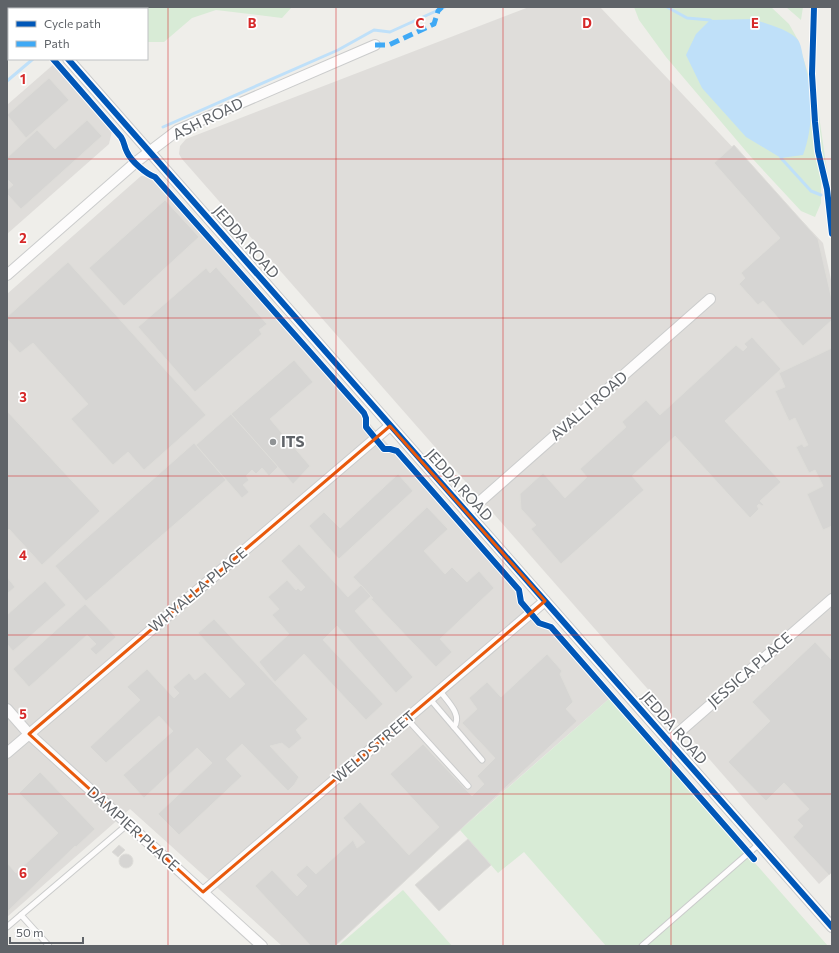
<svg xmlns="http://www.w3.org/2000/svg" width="839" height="953" viewBox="0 0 839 953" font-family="Commissioner,sans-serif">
	<rect width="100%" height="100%" fill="#efeeea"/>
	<g fill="#dfddda">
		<path d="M529 7H600L823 243 832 284V872L819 884 182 159 179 154 180 146 186 139Z"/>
		<path d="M54 64 112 131 109 144 7 234V105Z"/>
		<path d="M141 176 154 177 610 698 327 946H282L130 809 7 917V294Z"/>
	</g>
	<g fill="#d8ebd6">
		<path d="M38 7H292L282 18 216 10 192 18 164 42H147V9H40Z"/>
		<path d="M634 7H771L789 24 798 40 808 74 815 139 821 179V203L815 217 801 211 751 157 666 57 639 20Z"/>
		<path d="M786 7H803L801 20Z"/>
		<path d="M817 102 828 178C819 152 817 130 817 102Z"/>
		<path d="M610 698 828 946H606L524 852 498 873 460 830Z"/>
		<path d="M403 890 452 946H338Z"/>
	</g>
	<path fill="#bfe0f9" d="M753 19C764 23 791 30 798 40 801 44 802 52 803 57 812 89 815 123 803 155L781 158 746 137 702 88 686 55 696 34 710 20Z"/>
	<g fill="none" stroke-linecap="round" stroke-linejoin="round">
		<g stroke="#bfe0f9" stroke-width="3">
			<path d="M667 7 687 18 710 20 713 22"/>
			<path d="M83 9 85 7"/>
			<path d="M7 81 33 59"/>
			<path d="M163 127 338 50 374 30 390 32 445 7"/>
			<path d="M781 155V158L811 191 821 195"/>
		</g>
	</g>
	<g fill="#d6d5d3" stroke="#deddd9">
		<path d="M49 78 69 100 26 138 7 115Z"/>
		<path d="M87 120 102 136 21 209 7 194V190L13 185 7 179V158L37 130 55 149Z"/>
		<path d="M734 145 818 239 832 300V320L803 346 763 301 758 305 739 284 745 278 741 273 780 238 714 163Z"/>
		<path d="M165 200 199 237 124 306 89 268Z"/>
		<path d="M68 262 206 415 144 470 128 452 113 465 71 419 88 404 33 343 20 353 7 339V317Z"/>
		<path d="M216 267 267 324 259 330 262 334 195 392 138 327 206 268 210 273Z"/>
		<path d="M752 337 781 369 725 421 781 482 760 501 764 505 762 506 759 504 757 506 759 509 750 518 675 436 632 476 644 490 561 564 531 529 536 525 521 509 520 494 543 473 565 498 587 477 580 469 626 427 622 422 646 400 660 415 736 345 743 351 747 347 744 344Z"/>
		<path d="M832 348V526L823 530 807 494 823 486 815 470 809 473 796 447 802 444 804 447 808 445 795 418 789 421 775 391 785 387 779 373Z"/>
		<path d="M294 360 313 382 270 419 310 466 293 484 231 414Z"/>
		<path d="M7 411 100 511 42 565 9 529 7 531Z"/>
		<path d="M231 414 278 467 269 476 262 468 256 474 252 470 246 476 249 480 243 485 249 492 242 498 196 445Z"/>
		<path d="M194 443 226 480 86 601 55 566Z"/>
		<path d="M398 474 413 491 339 559 309 526 324 512 340 528Z"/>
		<path d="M427 507 448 529 424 551 445 574 452 567 467 582 479 571 494 588 440 639 452 652 436 667 371 599 373 598 353 577Z"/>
		<path d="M299 544 348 597 361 585 371 596 355 611 413 677 396 693 337 626 323 640 383 704 366 720 304 654 275 682 259 662 289 634 272 615 279 609 268 597 287 580 296 590 298 588 301 591 305 587 281 561Z"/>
		<path d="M7 577 15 587 7 594Z"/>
		<path d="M45 581 66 605 13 651 7 644V615Z"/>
		<path d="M85 604 116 637 96 655 90 649 96 644 87 635 29 687 13 669Z"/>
		<path d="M214 619 308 719 296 730 302 738 289 749 282 743 270 746 299 777 294 785 288 791 242 744 226 759 242 776 179 835 158 814 212 763 197 748 144 798 123 775 173 731 159 716 106 763 90 747 140 700 127 687 147 669 174 698 179 693 173 687 189 673 195 680 205 672 230 698 245 684 198 633Z"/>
		<path d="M815 642 832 660V872L829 875 793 837 803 826 797 820 809 809 784 783 766 801 728 762 770 721 752 702Z"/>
		<path d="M547 654 562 671 560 674 573 702 566 709 577 721 335 946H311L255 886 272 870 297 896 307 886 296 875 307 865 316 874 353 840 357 848 365 842 343 818 360 802 409 855 439 827 390 774 423 744 472 796 484 784 477 776 495 758 462 723 477 709 469 698 487 682 501 697Z"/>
		<path d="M40 772 95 829 76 847 75 846 7 912V863L16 873 58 833 19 793Z"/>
		<path d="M468 839 491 865 439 911 415 885Z"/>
		<path d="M119 845 125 850 118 857 112 852Z"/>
		<circle cx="126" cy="861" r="7"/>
	</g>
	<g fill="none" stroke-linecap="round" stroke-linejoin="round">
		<defs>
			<g id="service">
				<path d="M440 691C447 701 463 715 454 727"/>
				<path d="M430 699 482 760"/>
				<path d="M407 719 468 786"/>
				<path d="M21 915 128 824"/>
				<path d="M7 927 21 915 49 946"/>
				<path d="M642 946 759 844"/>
			</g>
			<g id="minor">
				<path d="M22 7 24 9"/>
				<path d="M68 59 832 927"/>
				<path d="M7 275 136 162 178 130 375 45"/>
				<path d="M467 513 710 299"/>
				<path d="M7 709 29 734 262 946"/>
				<path d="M669 741 832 599"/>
				<path d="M7 753 390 426"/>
				<path d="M203 892 545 601"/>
			</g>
		</defs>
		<use href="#service" stroke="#cbcccc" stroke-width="7"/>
		<use href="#minor" stroke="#cbcccc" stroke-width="12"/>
		<use href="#service" stroke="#fdfcfc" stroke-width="5"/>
		<use href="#minor" stroke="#fdfcfc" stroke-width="10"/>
		<path stroke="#3fa9f5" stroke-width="5" stroke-dasharray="10 5" stroke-linecap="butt" d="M375 45H389L434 24 438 11 442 7"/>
		<defs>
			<g id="cycleway">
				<path d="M814 7 812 74 815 122 818 151 827 189 832 234"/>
				<path d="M53 59 121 137C125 143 124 147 127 152 131 161 146 174 155 177L364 413 366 418V427L384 449H390L397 451 519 590 521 602 539 623 551 627 754 859"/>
				<path d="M68 59 832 927"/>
			</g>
		</defs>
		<use href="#cycleway" stroke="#fff" stroke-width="8"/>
		<use href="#cycleway" stroke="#0057b8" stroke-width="6"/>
	</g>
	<path fill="none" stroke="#e8590c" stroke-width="3" stroke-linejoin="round" d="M390 426 545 601 203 892 29 734Z"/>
	<path fill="none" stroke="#d62828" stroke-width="1" stroke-opacity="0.55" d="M168 7V946M336 7V946M503 7V946M671 7V946M7 159H832M7 318H832M7 476H832M7 635H832M7 794H832"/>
	<circle fill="#919496" stroke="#fff" stroke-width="1.5" cx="273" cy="442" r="4"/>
	<g text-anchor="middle" stroke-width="3.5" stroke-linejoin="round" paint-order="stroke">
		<g font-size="15" fill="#5f6368" stroke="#fff">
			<text transform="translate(208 119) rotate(-26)" y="5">ASH ROAD</text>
			<text transform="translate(246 242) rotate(49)" y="5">JEDDA ROAD</text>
			<text transform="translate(589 406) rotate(-41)" y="5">AVALLI ROAD</text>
			<text transform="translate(459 485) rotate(48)" y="5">JEDDA ROAD</text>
			<text transform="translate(198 590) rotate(-40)" y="5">WHYALLA PLACE</text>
			<text transform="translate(750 670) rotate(-41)" y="5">JESSICA PLACE</text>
			<text transform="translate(674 728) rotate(49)" y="5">JEDDA ROAD</text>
			<text transform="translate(374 747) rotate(-40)" y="5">WELD STREET</text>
			<text transform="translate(133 829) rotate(42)" y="5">DAMPIER PLACE</text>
		</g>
		<g font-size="15" font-weight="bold" fill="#5f6368" stroke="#fff" text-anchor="start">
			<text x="281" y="447">ITS</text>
		</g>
	</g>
	<g font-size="13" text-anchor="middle" font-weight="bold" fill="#d62828" stroke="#fff" stroke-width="3.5" stroke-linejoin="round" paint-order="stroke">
		<text x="252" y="28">B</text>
		<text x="420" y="28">C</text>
		<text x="587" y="28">D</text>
		<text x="755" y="28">E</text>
		<text x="23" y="84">1</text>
		<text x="23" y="243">2</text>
		<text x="23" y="402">3</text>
		<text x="23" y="560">4</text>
		<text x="23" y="719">5</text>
		<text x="23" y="878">6</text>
	</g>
	<rect width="839" height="953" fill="none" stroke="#5f6368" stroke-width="16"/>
	<rect x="8" y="8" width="140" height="52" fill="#ffffff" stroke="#bfc1c3"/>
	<rect x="16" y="21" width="20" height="6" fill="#0057b8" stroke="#bfc1c3"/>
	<text x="44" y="28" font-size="12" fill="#5f6368">Cycle path</text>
	<rect x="16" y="41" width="20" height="6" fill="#3fa9f5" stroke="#bfc1c3"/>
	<text x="44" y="48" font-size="12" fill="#5f6368">Path</text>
	<path d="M10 937v6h73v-6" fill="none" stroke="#5f6368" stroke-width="2"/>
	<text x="16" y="937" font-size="12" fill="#5f6368" stroke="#ffffff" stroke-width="3" paint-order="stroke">50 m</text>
</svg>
